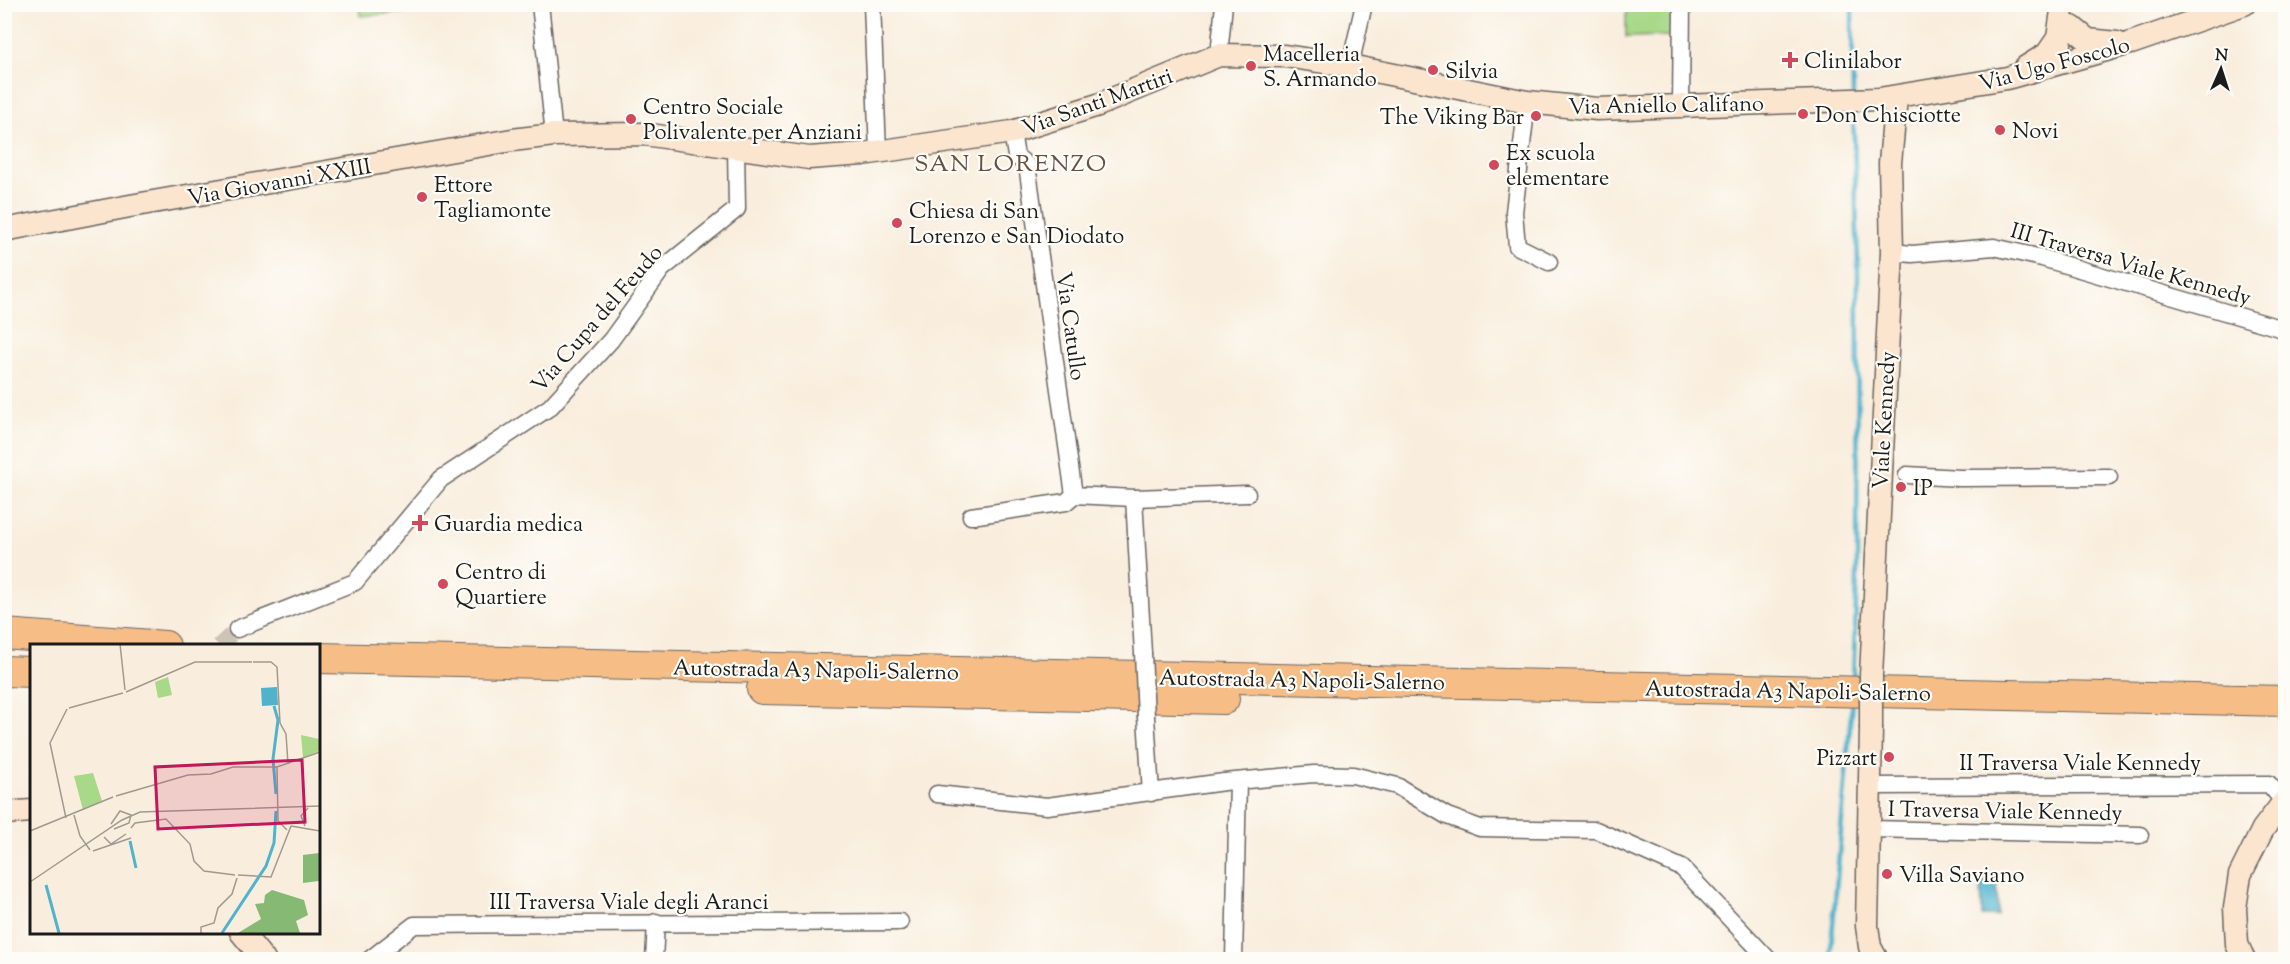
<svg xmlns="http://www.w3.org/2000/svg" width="2290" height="964" viewBox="0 0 2290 964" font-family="'Sorts Mill Goudy',serif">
	<rect width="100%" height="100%" fill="#fdfcf7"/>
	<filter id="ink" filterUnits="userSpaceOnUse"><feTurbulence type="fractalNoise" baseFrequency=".0167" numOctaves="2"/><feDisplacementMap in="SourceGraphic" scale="12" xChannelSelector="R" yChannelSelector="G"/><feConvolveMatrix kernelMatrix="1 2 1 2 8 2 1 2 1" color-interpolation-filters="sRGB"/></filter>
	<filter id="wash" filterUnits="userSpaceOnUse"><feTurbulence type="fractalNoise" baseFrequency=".008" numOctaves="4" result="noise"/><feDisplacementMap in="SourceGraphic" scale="24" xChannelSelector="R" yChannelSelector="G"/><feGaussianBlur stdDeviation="1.35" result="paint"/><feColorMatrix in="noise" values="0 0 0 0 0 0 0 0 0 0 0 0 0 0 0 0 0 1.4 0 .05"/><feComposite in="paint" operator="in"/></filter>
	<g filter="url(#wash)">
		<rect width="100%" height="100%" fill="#f9eddd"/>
		<g fill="#a7d988" stroke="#627a52" stroke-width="1.5">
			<path d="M359 5H409V12L360 16Z"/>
			<path d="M1626 5H1672L1673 36 1626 37Z"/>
		</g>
		<path fill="#4fb3ce" stroke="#366875" stroke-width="1.5" d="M1981 881H1997L1998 916H1982Z"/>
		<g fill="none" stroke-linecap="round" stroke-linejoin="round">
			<g stroke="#4fb3ce" stroke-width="4.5">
				<path d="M1852 4 1853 94"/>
				<path d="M1853 682 1857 577 1858 265 1853 105"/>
				<path d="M1830 960 1852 702"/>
			</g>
		</g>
	</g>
	<g filter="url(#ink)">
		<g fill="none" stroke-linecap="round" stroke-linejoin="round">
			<path stroke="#cdc3b6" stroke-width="16" stroke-dasharray="16 8" stroke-linecap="butt" d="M219 646 237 629"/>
			<defs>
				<g id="street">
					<path d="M540 4 554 135"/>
					<path d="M872 4 878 152"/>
					<path d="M1219 55 1224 4"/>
					<path d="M1350 66 1364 4"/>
					<path d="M1527 102 1514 212 1517 246 1549 262"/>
					<path d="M1681 106 1682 4"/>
					<path d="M1012 132 1016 156 1027 165 1074 495 1134 498 1247 494"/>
					<path d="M1892 252 1912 254 1994 247 2042 258 2286 330"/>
					<path d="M1907 475 1960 478 2109 477"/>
					<path d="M1134 498 1143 653"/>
					<path d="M971 516 1066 502 1074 495"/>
					<path d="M237 629 355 582 441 479 550 407 611 340 662 269 737 209 736 147"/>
					<path d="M1146 717 1151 793"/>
					<path d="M1870 786 2269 784 2283 801"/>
					<path d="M937 794 1047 806 1224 782 1314 774 1353 775 1397 786 1447 816 1480 828 1596 830 1682 868 1769 960"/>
					<path d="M1869 829 2140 835"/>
					<path d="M369 960 414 925 900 922"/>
					<path d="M654 960 656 922"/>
					<path d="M1234 960 1238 781"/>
				</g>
				<g id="secondary">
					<path d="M2072 27 2088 40 2117 43"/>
					<path d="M2060 44 2058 38 2063 4"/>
					<path d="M2026 67 2047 54 2058 38"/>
					<path d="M4 230 130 206 512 140 554 135 644 134 809 158 863 154 1012 132 1098 105 1219 55 1285 56 1350 66 1527 102 1597 109 1879 99 2007 78 2131 43 2244 4"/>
					<path d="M1871 676 1892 252 1890 163 1896 98"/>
					<path d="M1871 729 1867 926 1870 947 1877 960"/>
					<path d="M4 813 32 811"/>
					<path d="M241 932 264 960"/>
					<path d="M2244 960 2237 944 2235 908 2240 875 2263 829 2286 799"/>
				</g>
				<g id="highway">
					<path d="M4 634 165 646"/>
					<path d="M318 658 2286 701"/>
					<path d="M4 671 32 672"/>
					<path d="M762 689 1224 699"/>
				</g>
			</defs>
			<use href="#street" stroke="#696560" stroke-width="19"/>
			<use href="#secondary" stroke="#696560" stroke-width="25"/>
			<use href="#highway" stroke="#696560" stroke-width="32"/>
			<use href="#street" stroke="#fff" stroke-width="16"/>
			<use href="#secondary" stroke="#fbe5cf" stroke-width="22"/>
			<use href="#highway" stroke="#f6be86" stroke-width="30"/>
			<defs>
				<path id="street-bridge" d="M1143 653 1146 717"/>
				<path id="secondary-bridge" d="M1871 729V676"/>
			</defs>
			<use href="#street-bridge" stroke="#696560" stroke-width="19" stroke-linecap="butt"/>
			<use href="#secondary-bridge" stroke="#696560" stroke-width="25" stroke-linecap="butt"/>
			<use href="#street-bridge" stroke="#fff" stroke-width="16"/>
			<use href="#secondary-bridge" stroke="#fbe5cf" stroke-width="22"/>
		</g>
	</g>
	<g fill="#d1495b" stroke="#fdfcf7" stroke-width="2">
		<path d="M1787 51h6v6h6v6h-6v6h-6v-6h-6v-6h6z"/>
		<circle cx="1251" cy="66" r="6"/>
		<circle cx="1433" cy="70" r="6"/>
		<circle cx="1803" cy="114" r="6"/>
		<circle cx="1536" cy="116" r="6"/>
		<circle cx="631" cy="119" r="6"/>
		<circle cx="2000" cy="130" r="6"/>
		<circle cx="1494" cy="165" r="6"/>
		<circle cx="422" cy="197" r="6"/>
		<circle cx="897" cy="223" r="6"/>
		<circle cx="1901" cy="487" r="6"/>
		<path d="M417 514h6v6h6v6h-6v6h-6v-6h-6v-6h6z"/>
		<circle cx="443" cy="584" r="6"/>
		<circle cx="1889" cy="757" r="6"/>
		<circle cx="1887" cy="874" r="6"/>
	</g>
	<g text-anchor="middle" stroke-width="4.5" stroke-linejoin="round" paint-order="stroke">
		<g font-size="22" fill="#1c1c1c" stroke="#fdfcf7" text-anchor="start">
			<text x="1263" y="61">Macelleria<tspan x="1263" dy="25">S. Armando</tspan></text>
			<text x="1804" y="68">Clinilabor</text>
			<text x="1445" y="78">Silvia</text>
			<text x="643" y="114">Centro Sociale<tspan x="643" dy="25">Polivalente per Anziani</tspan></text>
			<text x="1815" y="122">Don Chisciotte</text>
			<text x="1524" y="124" text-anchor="end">The Viking Bar</text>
			<text x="2012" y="138">Novi</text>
			<text x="1506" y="160">Ex scuola<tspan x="1506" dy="25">elementare</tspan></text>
			<text x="434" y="192">Ettore<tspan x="434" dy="25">Tagliamonte</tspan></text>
			<text x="909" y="218">Chiesa di San<tspan x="909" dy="25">Lorenzo e San Diodato</tspan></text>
			<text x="1913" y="495">IP</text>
			<text x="434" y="531">Guardia medica</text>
			<text x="455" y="579">Centro di<tspan x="455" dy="25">Quartiere</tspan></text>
			<text x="1877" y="765" text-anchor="end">Pizzart</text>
			<text x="1899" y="882">Villa Saviano</text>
		</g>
		<g font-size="22" fill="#1c1c1c" stroke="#fdfcf7">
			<text transform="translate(2054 63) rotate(-15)" y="8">Via Ugo Foscolo</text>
			<text transform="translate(1097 101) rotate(-20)" y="8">Via Santi Martiri</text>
			<text transform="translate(1666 104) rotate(-1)" y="8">Via Aniello Califano</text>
			<text transform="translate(279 181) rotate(-10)" y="8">Via Giovanni XXIII</text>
			<text transform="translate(2131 263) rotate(16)" y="8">III Traversa Viale Kennedy</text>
			<text transform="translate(596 318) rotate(-49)" y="8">Via Cupa del Feudo</text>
			<text transform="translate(1072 326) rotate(82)" y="8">Via Catullo</text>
			<text transform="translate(1883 420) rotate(-87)" y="8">Viale Kennedy</text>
			<text transform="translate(816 669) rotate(1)" y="8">Autostrada A3 Napoli-Salerno</text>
			<text transform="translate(1302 679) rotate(1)" y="8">Autostrada A3 Napoli-Salerno</text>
			<text transform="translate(1788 690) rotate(1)" y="8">Autostrada A3 Napoli-Salerno</text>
			<text x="2080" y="770">II Traversa Viale Kennedy</text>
			<text transform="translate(2005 810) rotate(1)" y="8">I Traversa Viale Kennedy</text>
			<text x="629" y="909">III Traversa Viale degli Aranci</text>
		</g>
		<g font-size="24" letter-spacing="1.5" fill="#675142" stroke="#fdfcf7">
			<text x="1011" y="171">SAN LORENZO</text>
		</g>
	</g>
	<g transform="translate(30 644)">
		<rect width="290" height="290" fill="#f9eddd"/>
		<path d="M138 33 142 51 128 54 125 38ZM271 91 289 95V107L273 114ZM63 129 72 157 53 166 44 132Z" fill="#a7d988"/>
		<path d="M289 209V237L273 239V211ZM242 246 274 256 278 271 266 277 270 289H208L231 275 225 260 234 259 235 251Z" fill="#85b974"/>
		<path d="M247 43 248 61 232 62 231 44Z" fill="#4fb3ce"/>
		<path fill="none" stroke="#4fb3ce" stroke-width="3" d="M244 62 248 76 243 115 246 150M100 197 106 224M16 241 29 289M192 289 236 222 244 199 246 167"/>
		<path fill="none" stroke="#a19990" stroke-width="1.5" d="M90 0 95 46M223 18H241L247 23 250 79 256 90 258 120M96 48 165 18H222M39 64 93 49M247 123 248 177 257 186M86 152 158 131 181 130 203 123H247L290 108M44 171 50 192 60 206M36 174 20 99 37 65M81 180 90 167 101 171 99 179 84 185M261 182 290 187M275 182 271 172 278 164M101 184 105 179 136 175 160 200 164 217 174 227 205 231M0 187 83 153M74 193 81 200 96 190M63 207 101 194M208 231 241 233 261 182M0 238 92 176 110 168 290 162M171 289V283L184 279 188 264 202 250 207 234"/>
		<path fill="#c2185b" fill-opacity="0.15" stroke="#c2185b" stroke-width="3" d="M272 116 275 178 128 185 125 123Z"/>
		<rect width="290" height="290" fill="none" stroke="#1c1c1c" stroke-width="3"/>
	</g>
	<rect width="2290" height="964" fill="none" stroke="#fdfcf7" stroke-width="24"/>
	<g transform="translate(2221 69) rotate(3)" stroke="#fdfcf7" stroke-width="4.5" paint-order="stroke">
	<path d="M0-4.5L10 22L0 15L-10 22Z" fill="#1c1c1c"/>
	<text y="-9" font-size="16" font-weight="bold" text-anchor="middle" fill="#1c1c1c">N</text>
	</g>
</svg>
